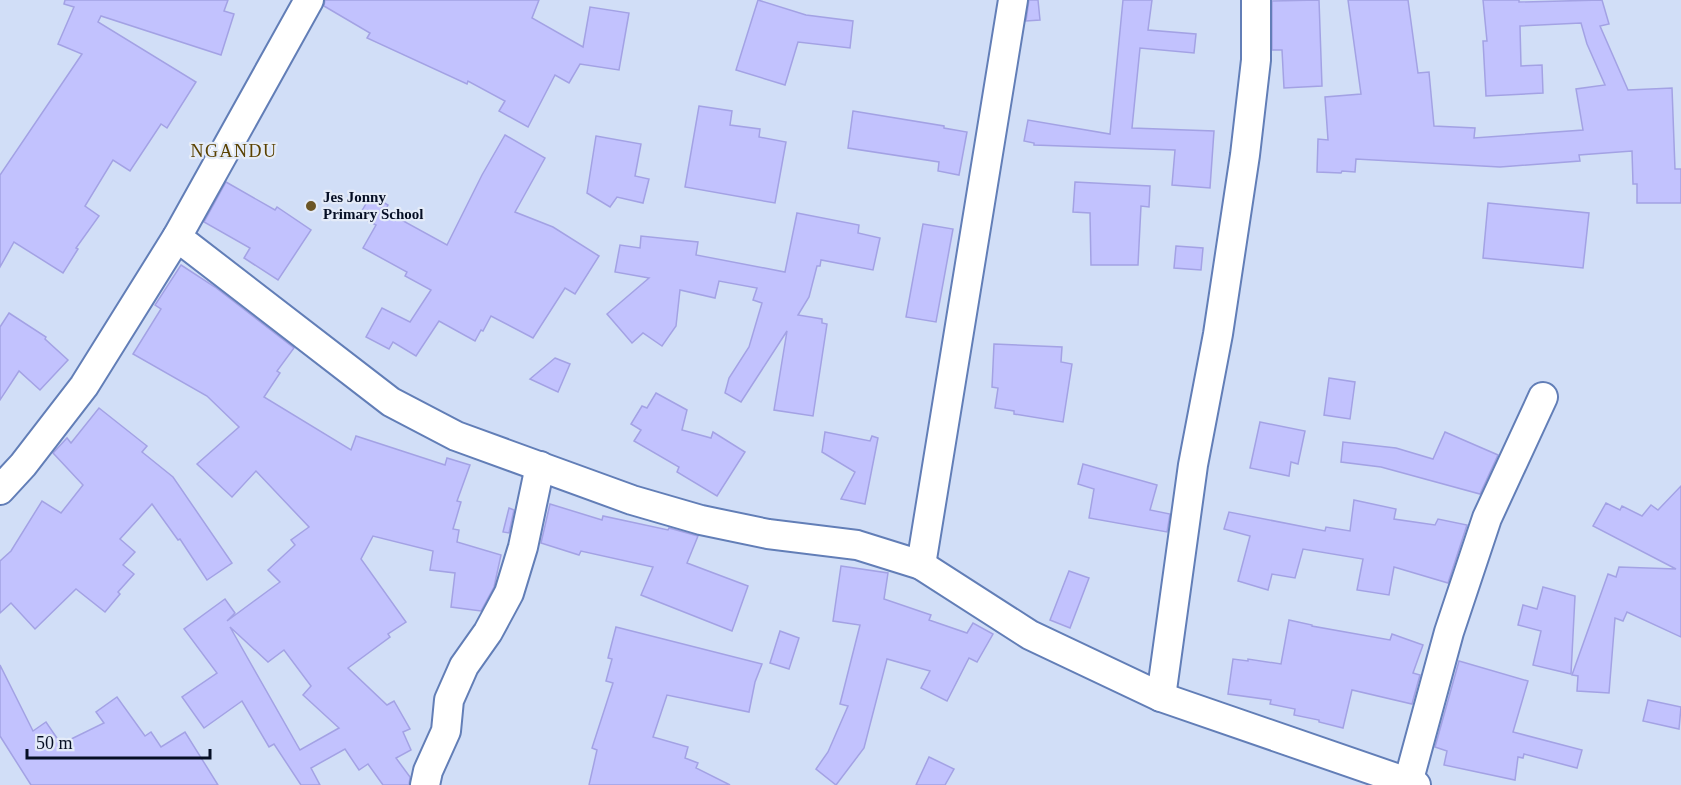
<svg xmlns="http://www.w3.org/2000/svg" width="1681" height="785" viewBox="0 0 1681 785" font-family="Georgia,serif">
	<rect width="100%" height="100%" fill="#d1def7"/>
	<g fill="#c2c2fe" stroke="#a3a2e4" stroke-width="1.5" fill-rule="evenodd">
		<path d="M65 0H228L224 11 234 14 221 55 101 16 98 22 196 82 167 128 161 124 130 171 113 160 85 206 99 216 76 248 78 249 63 273 14 242 0 267V175L82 54 58 44 74 7 64 4Z"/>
		<path d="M325 0H539L532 18 583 47 590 7 629 13 619 70 580 64 569 83 555 75 528 127 499 111 505 101 468 81 467 84 367 38 370 33 324 6Z"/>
		<path d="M758 0 806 15 853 21 850 48 798 42 785 85 736 70Z"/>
		<path d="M1029 0H1038L1040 20 1026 21Z"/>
		<path d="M1123 0H1152L1148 30 1196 34 1194 53 1140 48 1132 128 1214 131 1210 188 1172 185 1175 150 1034 145V143L1024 141 1028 120 1110 134Z"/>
		<path d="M1319 0 1322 86 1284 88 1282 50H1272V1Z"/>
		<path d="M1348 0H1408L1418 73 1429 72 1434 126 1475 128 1474 138 1583 130 1576 89 1605 85 1587 44 1581 23 1520 26 1521 66 1542 65 1543 93 1486 96 1483 41H1487L1483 0H1519V2L1602 0 1609 24 1600 26 1628 90 1672 88 1675 169H1681V203H1637V184H1633L1632 151 1579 155 1580 161 1500 167 1356 159 1355 172 1342 171 1341 173 1317 172 1318 139 1328 140 1325 97 1361 94Z"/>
		<path d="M699 106 732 111 730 125 760 129 759 137 786 142 775 203 685 187Z"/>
		<path d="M853 111 944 126V128L967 132 959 175 938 171 939 162 848 148Z"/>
		<path d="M505 135 545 158 515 212 553 227 599 256 575 294 565 288 533 338 491 316 483 331 481 330 475 341 439 321 416 356 393 342 389 349 366 337 382 308 410 322 431 290 405 276 407 272 363 248 376 225 359 216 371 195 388 205 385 211 447 245 482 175Z"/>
		<path d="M596 136 641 144 635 176 649 179 643 203 617 197 610 207 587 193Z"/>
		<path d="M226 182 275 210 277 207 311 230 278 280 244 258 250 248 204 222Z"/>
		<path d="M1075 182 1150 186 1149 207 1141 206 1138 265H1091L1090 213 1073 212Z"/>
		<path d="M1488 203 1589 213 1583 268 1483 258Z"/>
		<path d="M797 213 859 225 858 233 880 238 873 270 821 260 820 266H817L809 297 798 315 822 319V323L827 324 813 416 774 410 787 331 741 402 725 393 729 378 749 347 762 303 753 300 757 288 719 281 715 298 680 290 676 326 662 346 643 333 632 343 607 314 649 278 615 272 620 245 640 248 641 236 698 242 696 255 785 272Z"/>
		<path d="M923 224 953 229 936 322 906 317Z"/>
		<path d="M1176 246 1203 248 1201 270 1174 268Z"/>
		<path d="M181 265 215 287 294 348 277 371 280 373 264 397 351 450 356 436 445 465 447 458 470 465 457 501 461 502 453 529 459 530 457 542 501 555 494 587 481 611 451 607 455 573 430 570 433 551 373 536 361 559 406 622 388 634 390 637 348 668 387 705 394 701 410 729 403 732 411 750 396 758 410 777 409 785H383L368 764 359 770 345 749 311 768 320 785H301L274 744 269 747 242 701 204 728 182 697 217 673 184 629 225 599 235 613 227 621 280 582 268 570 295 545 291 540 309 527 256 471 232 497 197 464 239 427 207 396 133 354 161 309 155 305ZM230 627 268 662 284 650 311 686 303 695 339 728 300 750Z"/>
		<path d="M9 313 46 337 45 339 68 360 40 390 19 371 0 400V327Z"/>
		<path d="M994 344 1062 347 1061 362 1072 364 1063 422 1014 414V411L995 408 998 388 992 387Z"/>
		<path d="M555 358 570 364 558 392 530 379Z"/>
		<path d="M1329 378 1355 382 1350 419 1324 415Z"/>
		<path d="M656 393 687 410 682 430 711 438 713 432 745 452 717 496 677 472 679 467 634 441 641 430 631 424 642 406 647 408Z"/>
		<path d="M99 408 147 446 142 452 173 477 232 563 207 580 180 539 178 540 152 504 120 539 135 552 123 565 134 574 118 592 120 594 105 612 76 589 35 629 11 603 0 613V561L11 551 42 501 61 513 83 485 53 453 67 438 71 443Z"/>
		<path d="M1260 422 1305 431 1298 464 1291 462 1289 476 1250 468Z"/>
		<path d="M825 432 870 441 872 436 878 438 865 504 841 499 855 472 822 452Z"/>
		<path d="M1445 432 1498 455 1480 494 1381 467 1341 462 1343 442 1396 448 1433 459Z"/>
		<path d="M1083 464 1157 485 1150 510 1170 514 1167 532 1089 518 1094 489 1078 484Z"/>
		<path d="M1681 486V637L1627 612 1623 621 1615 618 1609 693 1577 691 1578 676 1572 675 1608 574 1616 577 1619 567 1676 569 1593 526 1606 503 1620 510 1622 506 1642 516 1651 505 1658 510Z"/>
		<path d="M1354 500 1396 509 1394 519 1435 525 1438 519 1467 525 1448 583 1394 567 1389 595 1357 590 1363 559 1303 549 1295 578 1272 574 1268 590 1238 581 1250 536 1224 529 1229 512 1325 531 1326 527 1350 531Z"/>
		<path d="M550 504 602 520 603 516 668 530 669 528 698 536 687 563 748 586 732 631 641 595 653 567 581 551 579 555 541 543Z"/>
		<path d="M509 508 514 510 509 533 503 532Z"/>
		<path d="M841 566 888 573 884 599 931 615 929 620 967 633 973 623 993 634 977 662 969 658 947 701 921 688 930 671 887 659 864 748 836 785 816 769 828 752 848 706 840 704 860 625 833 621Z"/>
		<path d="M1069 571 1089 578 1070 628 1050 620Z"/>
		<path d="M1543 587 1575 596 1571 674 1533 665 1541 631 1518 625 1523 605 1537 609Z"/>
		<path d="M1289 620 1312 625V626L1390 640 1392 634 1423 645 1413 673 1420 675 1412 704 1352 690 1343 728 1319 722V720L1294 715 1295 709 1270 704 1271 700 1228 694 1233 659 1248 661V659L1281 664Z"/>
		<path d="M616 627 762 664 755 682 749 712 667 695 653 737 688 747 685 758 698 763 696 768 730 785H589L597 750 592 748 613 683 606 681 612 659 608 658Z"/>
		<path d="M780 631 799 638 789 669 770 663Z"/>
		<path d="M1459 661 1528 681 1513 732 1582 750 1577 768 1524 754 1523 758 1518 757 1515 780 1444 765 1447 751 1435 747Z"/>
		<path d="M0 665 33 731 46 722 61 744 104 723 96 712 117 697 145 736 151 732 161 747 185 732 218 785H31L0 736Z"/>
		<path d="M1648 700 1681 707 1679 729 1643 721Z"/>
		<path d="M929 757 954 769 945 785H916Z"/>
	</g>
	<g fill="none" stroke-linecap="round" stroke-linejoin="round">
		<defs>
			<g id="street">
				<path d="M177 237 391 402 456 436 632 500 701 520 768 534 857 545 921 565 1030 635 1161 697 1416 785"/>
				<path d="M0 490 23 465 84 386 177 237 309 0"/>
				<path d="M921 565 1013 0"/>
				<path d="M1161 697 1193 465 1218 334 1245 155 1256 60V0"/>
				<path d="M1408 783 1449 632 1487 518 1543 397"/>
				<path d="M425 785 428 771 446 731 449 700 464 666 488 632 509 593 523 547 540 466"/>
			</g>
		</defs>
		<use href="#street" stroke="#627eb7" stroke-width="32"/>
		<use href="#street" stroke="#fff" stroke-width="28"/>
	</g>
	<circle fill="#6b5525" stroke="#e4ebf8" stroke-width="2" cx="311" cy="206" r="6"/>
	<g text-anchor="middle" stroke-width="4.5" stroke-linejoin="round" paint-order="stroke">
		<g font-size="15" font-weight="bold" fill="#060f25" stroke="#e4ebf8" text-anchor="start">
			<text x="323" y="202">Jes Jonny<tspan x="323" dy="17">Primary School</tspan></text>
		</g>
		<g font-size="18" letter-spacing="1.5" fill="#5a4101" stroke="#e4ebf8">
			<text x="234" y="157">NGANDU</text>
		</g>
	</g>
	<path d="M27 749v9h183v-9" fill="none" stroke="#060f25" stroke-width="3"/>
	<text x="36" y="749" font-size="18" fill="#060f25" stroke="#e4ebf8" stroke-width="4.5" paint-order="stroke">50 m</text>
</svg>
